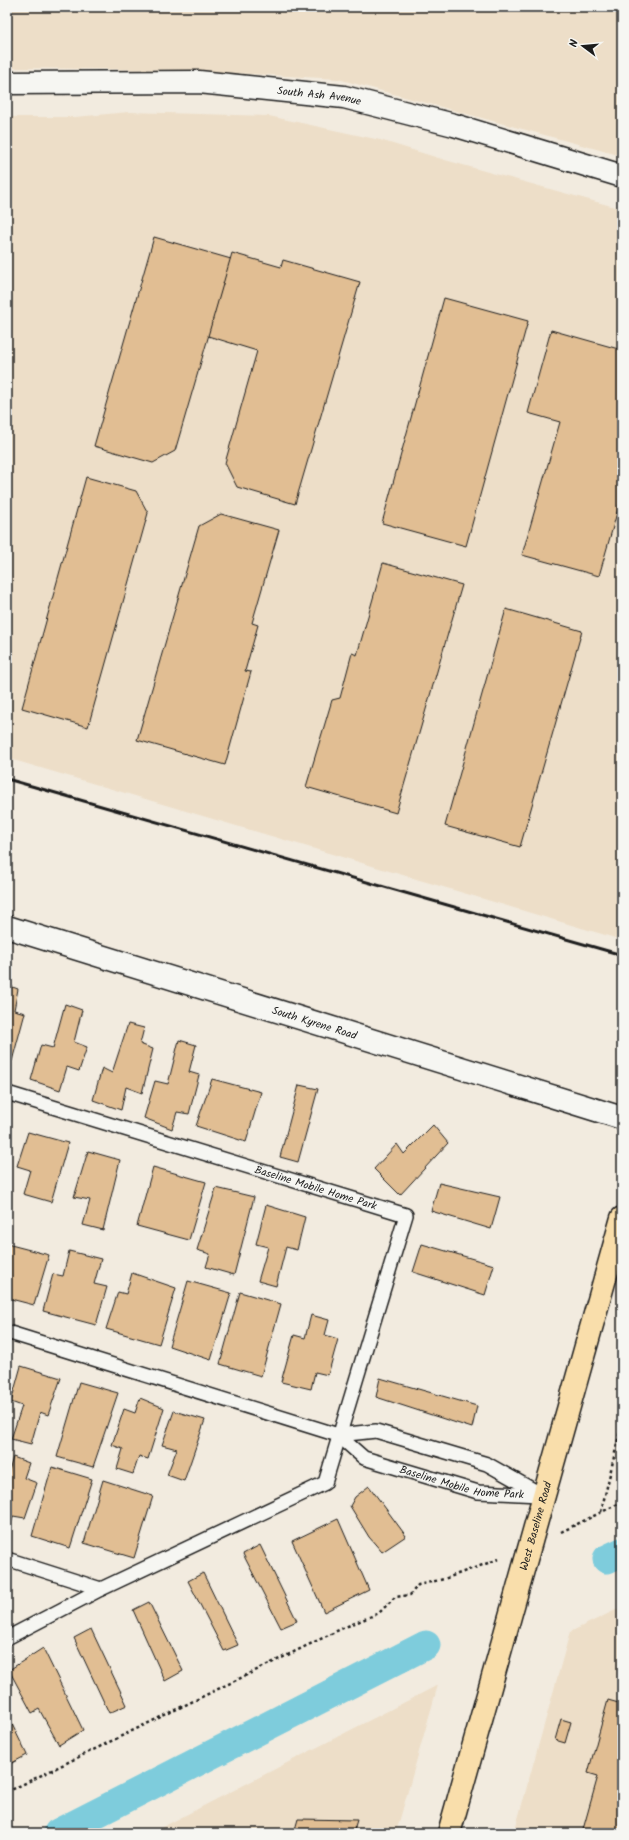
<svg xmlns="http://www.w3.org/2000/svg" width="629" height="1840" viewBox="0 0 629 1840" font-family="Kalam,sans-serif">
	<rect width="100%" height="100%" fill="#f2ebdf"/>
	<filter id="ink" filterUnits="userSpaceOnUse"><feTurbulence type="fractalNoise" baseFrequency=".025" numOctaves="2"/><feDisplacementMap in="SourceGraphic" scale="8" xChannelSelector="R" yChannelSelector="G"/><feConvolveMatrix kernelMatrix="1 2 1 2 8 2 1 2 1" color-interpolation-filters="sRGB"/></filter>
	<g filter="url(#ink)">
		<g fill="#eddec8">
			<path d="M7 7H622V156L338 79 183 70 7 68Z"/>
			<path d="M129 112 269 116 380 140 445 160 622 209V940L7 758V117H75Z"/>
			<path d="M622 1607V1833H514L570 1632Z"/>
			<path d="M438 1685 396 1833H151Z"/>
		</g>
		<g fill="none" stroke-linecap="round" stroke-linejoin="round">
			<g stroke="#7eccdc" stroke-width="29">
				<path d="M607 1559 622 1552"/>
				<path d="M58 1833 426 1645"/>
			</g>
		</g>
		<g fill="#e1be93" stroke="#1c1c1c">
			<path d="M154 237 231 259 175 451 153 463 94 446Z"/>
			<path d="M232 253 281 267 283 260 360 282 295 504 237 487 225 463 257 351 208 336Z"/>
			<path d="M444 298 528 321 466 546 382 523Z"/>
			<path d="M551 330 622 350V495L599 576 522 555 560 422 528 413Z"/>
			<path d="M86 477 136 491 148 513 88 727 22 708Z"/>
			<path d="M221 514 279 530 252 623 258 625 245 671 251 672 225 765 137 740 199 526Z"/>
			<path d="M383 563 462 585 396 813 306 787 332 700 340 698 352 653 357 655Z"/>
			<path d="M506 609 582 631 520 847 445 826Z"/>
			<path d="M7 985 18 989 14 1010 25 1013 12 1061 7 1060Z"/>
			<path d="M65 1004 82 1010 74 1042 87 1047 79 1071 67 1067 60 1090 31 1080 41 1045 53 1048Z"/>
			<path d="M128 1024 144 1028 140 1044 153 1049 142 1093 126 1087 121 1110 93 1100 102 1068 112 1073Z"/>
			<path d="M179 1040 196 1045 189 1072 199 1075 189 1114 177 1112 172 1129 144 1118 155 1081 168 1084Z"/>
			<path d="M212 1079 261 1092 246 1142 196 1126Z"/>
			<path d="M299 1085 318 1089 298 1162 280 1157Z"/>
			<path d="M433 1125 448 1143 400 1195 374 1169 397 1144 404 1154Z"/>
			<path d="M28 1132 68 1143 51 1202 23 1194 30 1170 17 1166Z"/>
			<path d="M88 1151 120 1160 103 1230 83 1225 90 1200 74 1197Z"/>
			<path d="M153 1167 206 1182 189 1240 137 1226Z"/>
			<path d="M439 1183 500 1197 491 1229 431 1211Z"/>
			<path d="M216 1188 254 1197 234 1275 206 1267 210 1254 197 1250Z"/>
			<path d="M266 1205 305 1217 297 1250 286 1247 276 1286 258 1281 268 1247 256 1244Z"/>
			<path d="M7 1244 49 1255 34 1305 7 1298Z"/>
			<path d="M422 1244 494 1265 485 1295 413 1272Z"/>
			<path d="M69 1251 101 1259 94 1284 107 1287 96 1325 43 1311 53 1274 63 1276Z"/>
			<path d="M132 1273 176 1288 159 1344 106 1329 118 1292 126 1294Z"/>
			<path d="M188 1281 231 1293 211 1360 169 1346Z"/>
			<path d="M240 1292 281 1304 261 1376 220 1364Z"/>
			<path d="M311 1315 329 1320 325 1335 338 1339 328 1375 315 1372 311 1389 281 1382 294 1335 305 1338Z"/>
			<path d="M21 1366 61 1378 48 1415 40 1412 31 1444 11 1439 22 1406 11 1402Z"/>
			<path d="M380 1378 477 1406 472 1428 376 1397Z"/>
			<path d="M79 1382 118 1393 93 1467 57 1457Z"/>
			<path d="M140 1398 164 1408 148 1459 139 1456 133 1474 117 1469 123 1449 112 1445 124 1409 135 1413Z"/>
			<path d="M174 1411 205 1420 184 1481 167 1475 177 1449 162 1445Z"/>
			<path d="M13 1457 29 1463 24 1478 37 1483 25 1518 13 1516 9 1533 7 1532V1478Z"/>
			<path d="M52 1467 92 1479 70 1548 32 1536Z"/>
			<path d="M103 1480 153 1496 134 1558 84 1543Z"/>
			<path d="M369 1486 406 1536 382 1552 369 1537 350 1506 355 1497Z"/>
			<path d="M338 1519 369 1590 324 1612 292 1541Z"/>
			<path d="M260 1545 297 1621 281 1628 243 1554Z"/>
			<path d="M203 1573 238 1645 224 1651 188 1581Z"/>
			<path d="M149 1602 183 1671 165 1681 133 1610Z"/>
			<path d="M91 1629 127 1705 109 1713 74 1638Z"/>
			<path d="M43 1648 83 1730 59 1745 39 1709 32 1713 9 1670Z"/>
			<path d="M608 1700 622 1704V1833H582L598 1776 588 1773Z"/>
			<path d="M7 1714 27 1755 8 1765 7 1763Z"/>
			<path d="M561 1719 571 1722 565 1743 555 1740Z"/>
			<path d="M298 1819 357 1820 353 1833H294Z"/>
		</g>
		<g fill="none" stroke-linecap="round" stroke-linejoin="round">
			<defs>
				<g id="service">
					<path id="s1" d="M7 1093 406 1215 325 1483 101 1589 7 1638"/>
					<path d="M7 1332 338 1435 376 1431 487 1464 544 1496"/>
					<path id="s2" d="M338 1435 364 1458 478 1492 539 1495"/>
					<path d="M7 1559 101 1589"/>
				</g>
				<g id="minor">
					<path id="s3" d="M7 83 199 82 344 97 454 125 622 176"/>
					<path id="s4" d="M7 927 622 1118"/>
				</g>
				<g id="primary">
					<path id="s5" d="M449 1833 622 1218"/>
				</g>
			</defs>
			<use href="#service" stroke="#1c1c1c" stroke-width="16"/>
			<use href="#minor" stroke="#1c1c1c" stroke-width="25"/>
			<use href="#primary" stroke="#1c1c1c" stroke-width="25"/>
			<g stroke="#1c1c1c" stroke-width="2.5" stroke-dasharray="3 3" stroke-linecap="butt">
				<path d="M601 1512 622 1423"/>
				<path d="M561 1532 622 1502"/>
				<path d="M7 1792 343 1628 379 1613 395 1597 410 1595 418 1585 444 1579 499 1559"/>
			</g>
			<use href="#service" stroke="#f6f6f2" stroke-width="13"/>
			<use href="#minor" stroke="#f6f6f2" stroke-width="22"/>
			<use href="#primary" stroke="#f9deab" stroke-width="22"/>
			<path stroke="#1c1c1c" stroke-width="3" d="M7 779 622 955"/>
		</g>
	</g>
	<g text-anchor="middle" stroke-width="3" stroke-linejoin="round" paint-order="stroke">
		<g font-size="11" fill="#1c1c1c" stroke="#f6f6f2">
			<text dy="4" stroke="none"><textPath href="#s3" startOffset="313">South Ash Avenue</textPath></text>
			<text dy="4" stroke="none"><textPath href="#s4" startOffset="322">South Kyrene Road</textPath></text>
			<text dy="4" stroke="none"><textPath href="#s1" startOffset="323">Baseline Mobile Home Park</textPath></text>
			<text dy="4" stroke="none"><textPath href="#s2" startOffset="136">Baseline Mobile Home Park</textPath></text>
			<text dy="4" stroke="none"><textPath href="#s5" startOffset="319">West Baseline Road</textPath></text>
		</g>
	</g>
	<rect width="629" height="1840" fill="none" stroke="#f6f6f2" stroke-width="24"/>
	<rect x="12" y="12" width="605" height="1816" fill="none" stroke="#1c1c1c" stroke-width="1.5" filter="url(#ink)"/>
	<g transform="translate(583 46) rotate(286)" stroke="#f6f6f2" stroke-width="3" paint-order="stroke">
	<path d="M0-3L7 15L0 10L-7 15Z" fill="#1c1c1c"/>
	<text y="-6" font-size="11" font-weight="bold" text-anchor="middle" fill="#1c1c1c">N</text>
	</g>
</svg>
